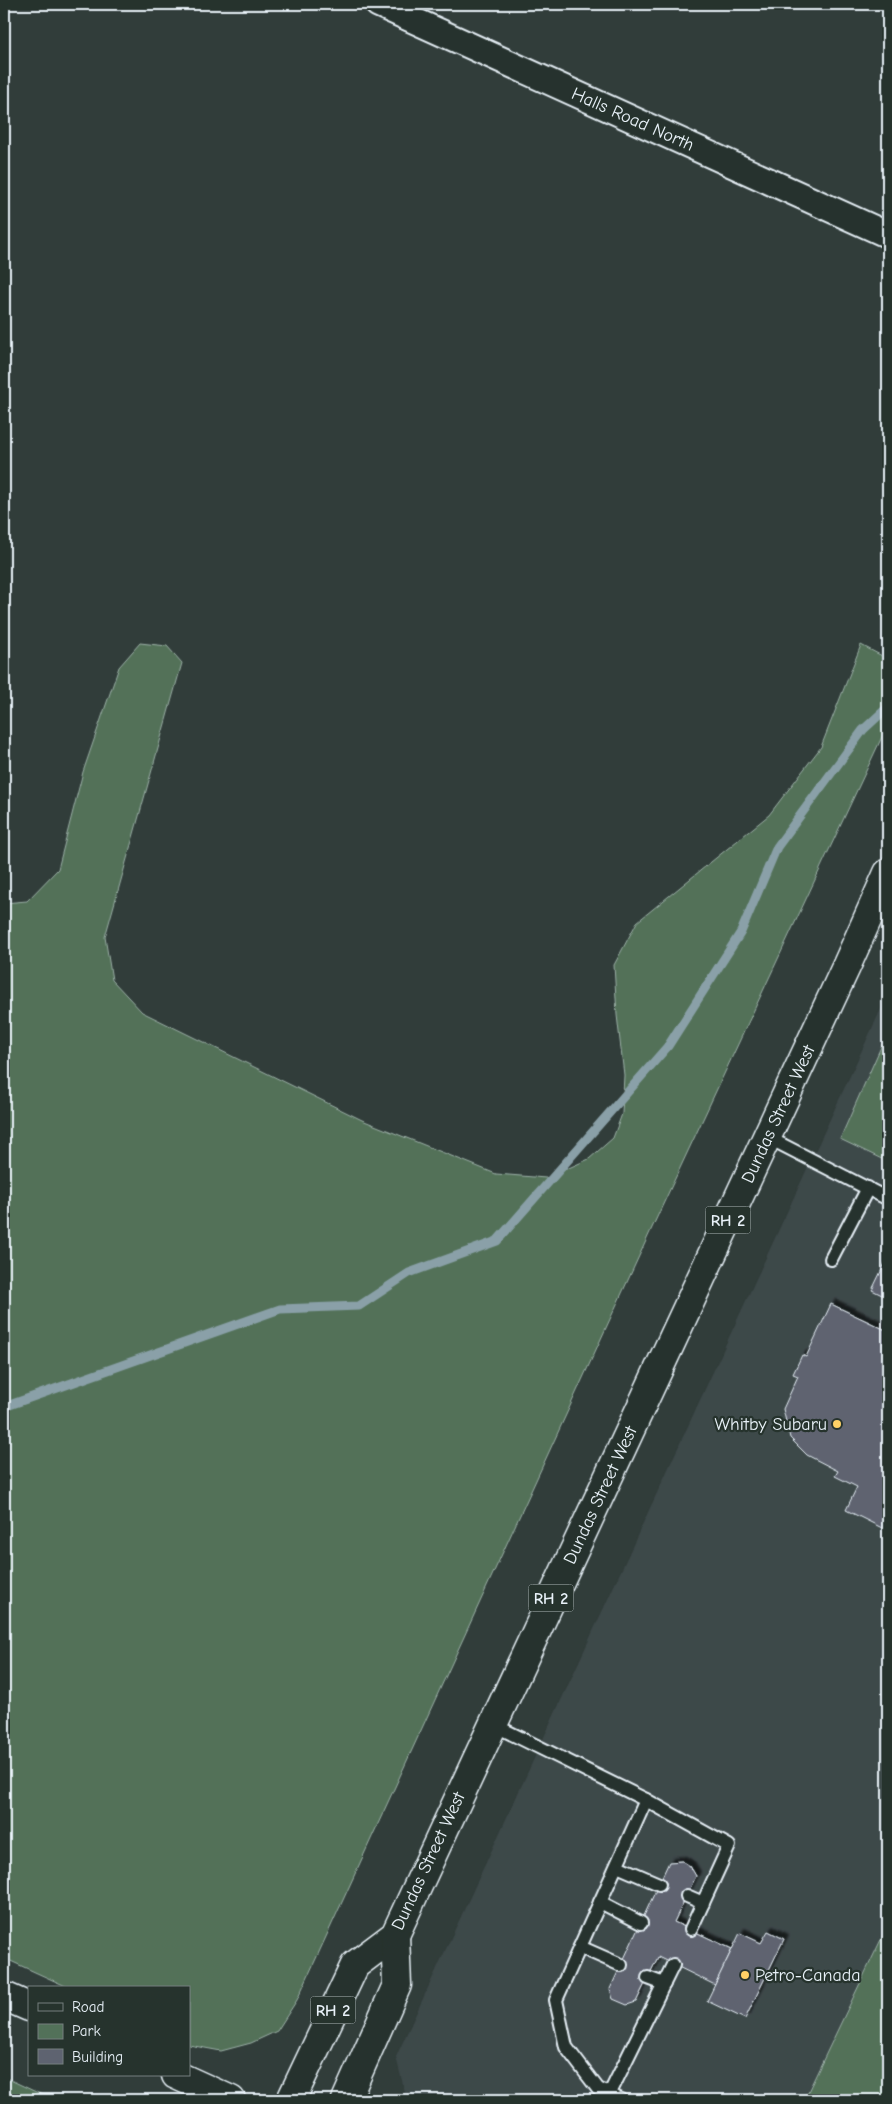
<svg xmlns="http://www.w3.org/2000/svg" width="892" height="2104" viewBox="0 0 892 2104" font-family="'Comic Neue',sans-serif">
	<defs>
		<filter id="shadow"><feDropShadow dx="4.5" dy="-4.5" stdDeviation="1" flood-color="#0009"/></filter>
	</defs>
	<rect width="100%" height="100%" fill="#313d3a"/>
	<filter id="ink" filterUnits="userSpaceOnUse"><feTurbulence type="fractalNoise" baseFrequency=".02" numOctaves="2"/><feDisplacementMap in="SourceGraphic" scale="10" xChannelSelector="R" yChannelSelector="G"/><feConvolveMatrix kernelMatrix="1 2 1 2 8 2 1 2 1" color-interpolation-filters="sRGB"/></filter>
	<g filter="url(#ink)">
		<path fill="#3e484a" d="M888 994V1925L804 2100H407L396 2057Z"/>
		<g fill="#527159" stroke="#9db1a8">
			<path d="M140 643 167 646 182 663 105 937 112 980 142 1012 362 1120 496 1174 546 1178 589 1159 613 1138 622 1114 624 1075 617 1015 614 965 637 922 769 815 821 747 861 645 888 659V724L651 1230 297 2000 277 2031 251 2043 221 2051 189 2045V1988H70L4 1958V903L27 901 58 869 83 772 119 667Z"/>
			<path d="M888 1031V1162L840 1139Z"/>
			<path d="M888 1925V2100H804Z"/>
			<path d="M4 2077 53 2100H4Z"/>
		</g>
		<g fill="none" stroke-linecap="round" stroke-linejoin="round">
			<path stroke="#8aa0a8" stroke-width="9" d="M4 1407 280 1309 359 1306 409 1273 497 1241 668 1046 741 932 777 847 863 730 888 707"/>
		</g>
		<g fill="#5e6370" stroke="#e8f1f8" filter="url(#shadow)">
			<path d="M888 1257V1298L872 1290Z"/>
			<path d="M831 1304 888 1331V1531L846 1510 857 1487 835 1476 838 1471 807 1455 790 1438 783 1409 798 1376 793 1374 802 1355 806 1357Z"/>
			<path d="M682 1861 690 1866 696 1876 674 1922 732 1949 715 1985 658 1957 636 2002 627 2005 613 1999 610 1989 669 1862Z"/>
			<path d="M768 1931 784 1939 745 2019 707 2001 740 1933 761 1943Z"/>
		</g>
		<g fill="none" stroke-linecap="round" stroke-linejoin="round">
			<defs>
				<g id="lane">
					<path d="M767 1137 888 1199"/>
					<path d="M831 1259 868 1188"/>
					<path d="M492 1724 646 1800 556 2000 566 2047 598 2089 621 2100"/>
					<path d="M646 1800 729 1846 691 1929"/>
					<path d="M617 1866 659 1884"/>
					<path d="M687 1896 703 1903"/>
					<path d="M600 1902 641 1923"/>
					<path d="M580 1947 621 1965"/>
					<path d="M648 1978 664 1984"/>
					<path d="M609 2095 673 1965"/>
				</g>
				<path id="street" d="M378 4 888 235"/>
				<g id="secondary">
					<path d="M4 1996 29 2007"/>
					<path d="M176 2075 231 2100"/>
				</g>
				<g id="primary">
					<path d="M291 2100 355 1965 395 1935 846 967 888 873"/>
					<path d="M346 2100 397 1985 395 1935"/>
				</g>
			</defs>
			<use href="#lane" stroke="#e8f1f8" stroke-width="16"/>
			<use href="#street" stroke="#e8f1f8" stroke-width="29"/>
			<use href="#secondary" stroke="#e8f1f8" stroke-width="31"/>
			<use href="#primary" stroke="#e8f1f8" stroke-width="31"/>
			<use href="#lane" stroke="#26332d" stroke-width="12"/>
			<use href="#street" stroke="#26332d" stroke-width="25"/>
			<use href="#secondary" stroke="#26332d" stroke-width="28"/>
			<use href="#primary" stroke="#26332d" stroke-width="28"/>
		</g>
	</g>
	<g fill="#ffd166" stroke="#26332d" stroke-width="2">
		<circle cx="837" cy="1424" r="5"/>
		<circle cx="745" cy="1975" r="5"/>
	</g>
	<g text-anchor="middle" stroke-width="4.5" stroke-linejoin="round" paint-order="stroke">
		<g fill="#26332d" stroke="#aeb8bb" stroke-width="1">
			<rect x="705.5" y="1206.5" width="45" height="27" rx="4"/>
			<rect x="528.5" y="1584.5" width="45" height="27" rx="4"/>
			<rect x="310.5" y="1996.5" width="45" height="27" rx="4"/>
		</g>
		<g font-size="16" font-weight="bold" fill="#e8f1f8">
			<text x="728" y="1226">RH 2</text>
			<text x="551" y="1604">RH 2</text>
			<text x="333" y="2016">RH 2</text>
		</g>
		<g font-size="18" fill="#e8f1f8" stroke="#26332d">
			<text transform="translate(633 119) rotate(24)" y="6">Halls Road North</text>
			<text transform="translate(778 1114) rotate(-65)" y="6">Dundas Street West</text>
			<text transform="translate(600 1495) rotate(-65)" y="6">Dundas Street West</text>
			<text transform="translate(428 1861) rotate(-65)" y="6">Dundas Street West</text>
		</g>
		<g font-size="18" fill="#e8f1f8" stroke="#26332d" text-anchor="end">
			<text x="827" y="1430">Whitby Subaru</text>
			<text x="755" y="1981" text-anchor="start">Petro-Canada</text>
		</g>
	</g>
	<rect width="892" height="2104" fill="none" stroke="#26332d" stroke-width="20"/>
	<rect x="10" y="10" width="872" height="2084" fill="none" stroke="#e8f1f8" stroke-width="2" filter="url(#ink)"/>
	<rect x="28" y="1986" width="162" height="90" fill="#26332d" stroke="#747f7e"/>
	<rect x="38" y="2003" width="25" height="8" fill="#26332d" stroke="#747f7e"/>
	<text x="72" y="2012" font-size="15" fill="#e8f1f8">Road</text>
	<rect x="38" y="2024" width="25" height="15" fill="#527159" stroke="#747f7e"/>
	<text x="72" y="2036" font-size="15" fill="#e8f1f8">Park</text>
	<rect x="38" y="2049" width="25" height="15" fill="#5e6370" stroke="#747f7e"/>
	<text x="72" y="2062" font-size="15" fill="#e8f1f8">Building</text>
</svg>
